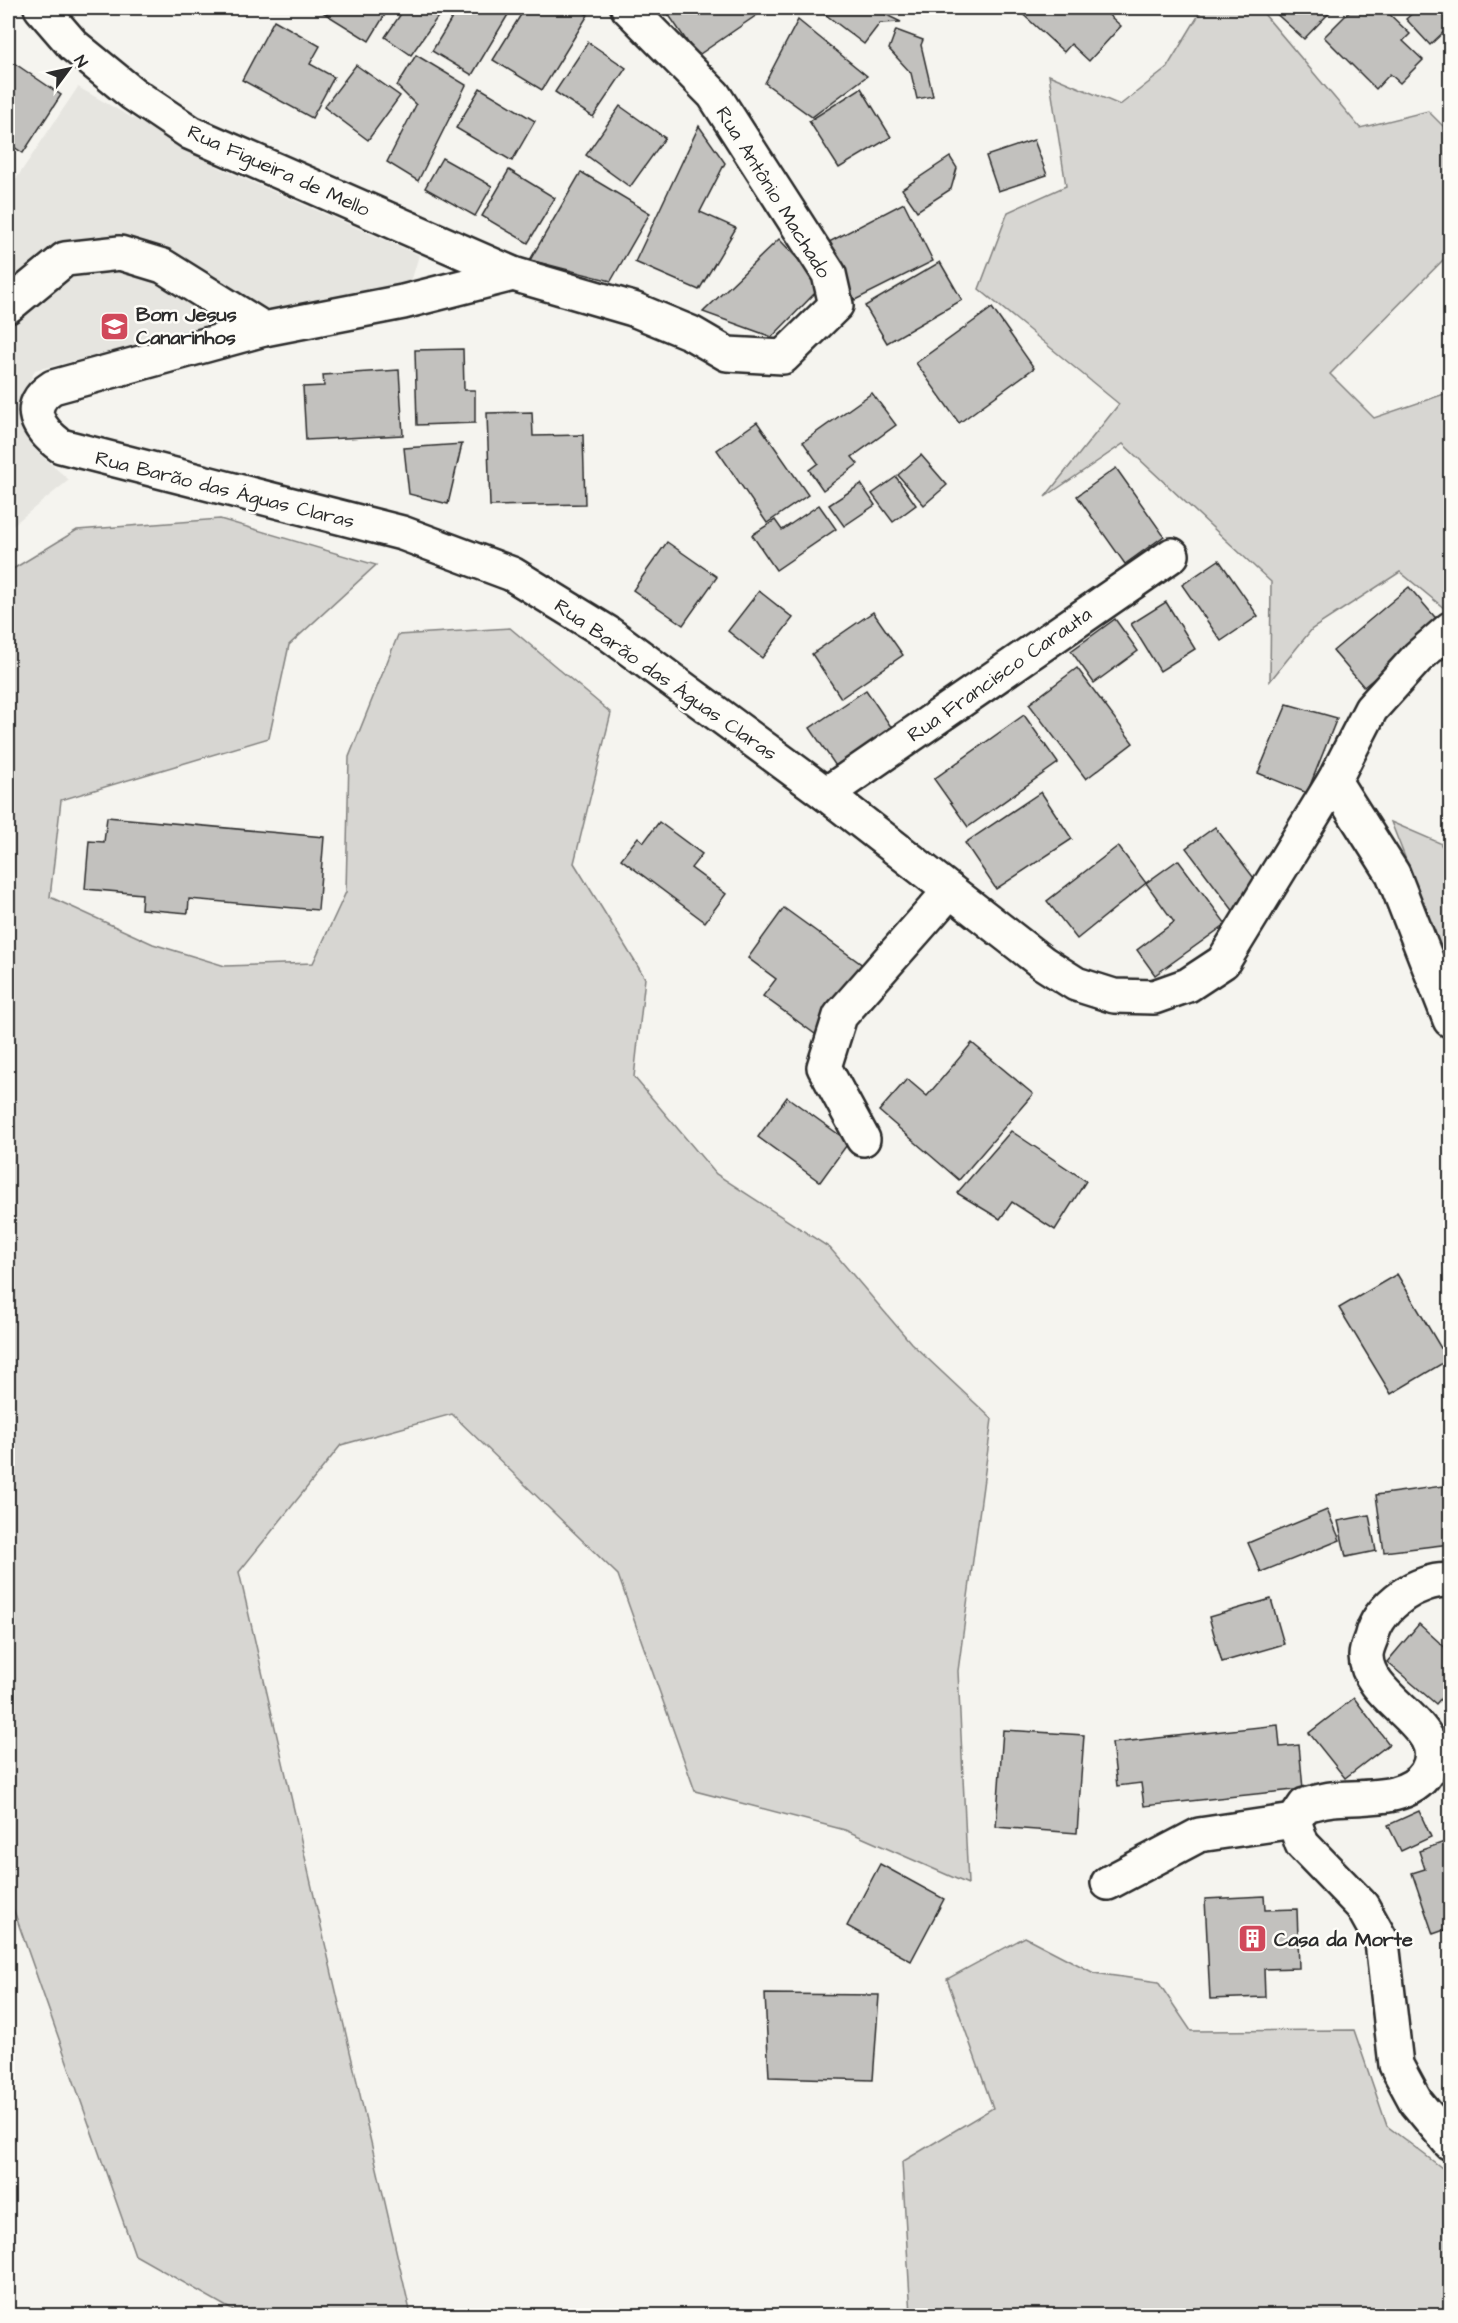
<svg xmlns="http://www.w3.org/2000/svg" width="1458" height="2323" viewBox="0 0 1458 2323" font-family="'Architects Daughter',sans-serif">
	<rect width="100%" height="100%" fill="#f5f4ef"/>
	<filter id="ink" filterUnits="userSpaceOnUse"><feTurbulence type="fractalNoise" baseFrequency=".0167" numOctaves="2"/><feDisplacementMap in="SourceGraphic" scale="12" xChannelSelector="R" yChannelSelector="G"/><feConvolveMatrix kernelMatrix="1 2 1 2 8 2 1 2 1" color-interpolation-filters="sRGB"/></filter>
	<g filter="url(#ink)">
		<path fill="#e6e5e0" d="M78 87 222 169 419 255 411 282 35 370 17 409 34 449 69 480 8 529V191Z"/>
		<g fill="#d7d6d2" stroke="#81807e" stroke-width="1.5">
			<path d="M1203 8H1259L1360 128 1428 111 1450 133V253L1330 374 1374 418 1450 392V603L1445 609 1400 572 1312 629 1270 681 1271 582 1123 444 1045 497 1119 404 979 289 1008 212 1066 186 1049 75 1120 105 1166 69Z"/>
			<path d="M220 519 376 565 289 645 269 738 61 800 50 897 153 944 225 966 313 963 346 892 349 757 398 635 510 628 611 713 574 863 645 978 634 1077 716 1174 830 1248 911 1343 992 1419 958 1671 968 1884 845 1830 695 1791 618 1575 452 1414 341 1445 239 1572 411 2315H241L135 2255 8 1894V572L77 530Z"/>
			<path d="M1391 822 1440 843 1450 858V971Z"/>
			<path d="M1025 1937 1094 1973 1158 1982 1191 2031 1354 2030 1387 2126 1450 2174V2315H911L902 2162 993 2108 947 1979Z"/>
		</g>
		<g fill="#c2c1be" stroke="#2b2b2b" stroke-width="1.5">
			<path d="M316 8H389L369 41Z"/>
			<path d="M405 8H444L411 55 385 37Z"/>
			<path d="M458 8H512L472 75 432 51Z"/>
			<path d="M525 8H576L588 15 542 90 493 60Z"/>
			<path d="M664 8H767L697 56Z"/>
			<path d="M817 8H872L901 22 880 23 864 44Z"/>
			<path d="M1016 8H1101L1121 26 1089 61 1071 44 1064 52Z"/>
			<path d="M1270 8H1334L1304 39Z"/>
			<path d="M1353 8H1383L1410 34 1403 41 1423 60 1400 83 1390 74 1376 89 1324 37Z"/>
			<path d="M1418 8H1450V26L1430 45 1406 19Z"/>
			<path d="M274 20 320 46 310 64 334 77 312 118 242 80Z"/>
			<path d="M798 20 867 76 812 117 765 83Z"/>
			<path d="M896 30 923 40 921 45 933 96 917 99 911 73 889 49Z"/>
			<path d="M588 42 626 68 593 117 555 92Z"/>
			<path d="M416 55 466 85 418 181 387 162 416 105 397 86Z"/>
			<path d="M11 61 61 95 23 153 8 143V66Z"/>
			<path d="M356 65 400 96 368 140 324 107Z"/>
			<path d="M480 88 535 121 512 161 456 128Z"/>
			<path d="M861 88 891 137 839 168 809 121Z"/>
			<path d="M620 106 665 138 630 187 586 155Z"/>
			<path d="M699 126 725 163 700 212 736 228 699 290 635 262Z"/>
			<path d="M1034 140 1047 175 998 191 986 156Z"/>
			<path d="M950 157 957 168 951 189 917 211 902 189Z"/>
			<path d="M442 158 492 186 475 216 425 188Z"/>
			<path d="M509 170 555 198 528 243 482 216Z"/>
			<path d="M581 172 650 213 611 281 530 260Z"/>
			<path d="M904 203 933 261 855 300 827 243Z"/>
			<path d="M779 239 809 271 817 291 772 337 703 312Z"/>
			<path d="M940 262 962 300 887 343 865 306Z"/>
			<path d="M992 308 1034 368 959 423 916 363Z"/>
			<path d="M463 349 464 390H475V423L417 425 415 350Z"/>
			<path d="M399 370 403 435 306 440 303 387 324 386 323 375Z"/>
			<path d="M872 393 896 425 852 457 858 464 823 490 809 470 818 463 803 442Z"/>
			<path d="M532 412 533 436 583 435 585 504 490 506 487 413Z"/>
			<path d="M757 422 808 495 767 523 717 450Z"/>
			<path d="M462 444 448 504 409 494 404 448Z"/>
			<path d="M921 455 947 485 924 505 898 475Z"/>
			<path d="M1116 468 1164 536 1125 564 1077 496Z"/>
			<path d="M896 477 916 505 893 522 872 494Z"/>
			<path d="M861 484 875 505 844 526 829 505Z"/>
			<path d="M819 505 836 529 776 570 752 535 775 520 782 530Z"/>
			<path d="M667 542 717 577 683 625 633 590Z"/>
			<path d="M1219 560 1258 616 1221 641 1182 585Z"/>
			<path d="M1409 587 1440 623 1364 687 1333 651Z"/>
			<path d="M759 591 793 618 762 658 728 631Z"/>
			<path d="M1166 602 1195 649 1160 671 1131 624Z"/>
			<path d="M873 612 903 655 841 698 812 654Z"/>
			<path d="M1115 619 1138 651 1094 683 1071 651Z"/>
			<path d="M1077 668 1133 743 1086 779 1029 704Z"/>
			<path d="M866 690 896 734 840 772 810 728Z"/>
			<path d="M1287 704 1337 718 1307 793 1258 773Z"/>
			<path d="M1024 715 1058 763 968 827 934 779Z"/>
			<path d="M1041 792 1072 839 996 889 965 843Z"/>
			<path d="M107 817 324 837 318 910 189 899 188 913 141 909 142 894 85 889 89 841 104 842Z"/>
			<path d="M659 822 702 854 691 868 726 894 705 922 621 859 638 837 644 842Z"/>
			<path d="M1215 827 1260 886 1238 917 1186 848Z"/>
			<path d="M1118 846 1146 883 1077 939 1047 901Z"/>
			<path d="M1178 860 1226 924 1155 975 1137 950 1174 922 1146 883Z"/>
			<path d="M784 908 864 966 815 1034 763 996 776 979 748 958Z"/>
			<path d="M972 1043 1033 1094 959 1180 879 1111 907 1079 927 1096Z"/>
			<path d="M787 1097 849 1142 820 1182 758 1137Z"/>
			<path d="M1011 1131 1086 1181 1055 1230 1012 1202 1000 1219 957 1193Z"/>
			<path d="M1397 1274 1448 1360 1391 1394 1339 1308Z"/>
			<path d="M1450 1485V1544L1384 1552 1376 1495Z"/>
			<path d="M1327 1510 1340 1540 1261 1572 1248 1543Z"/>
			<path d="M1369 1515 1376 1551 1346 1557 1338 1521Z"/>
			<path d="M1271 1599 1284 1644 1222 1662 1209 1617Z"/>
			<path d="M1419 1624 1450 1652V1688L1436 1704 1387 1662Z"/>
			<path d="M1354 1698 1389 1744 1345 1778 1309 1733Z"/>
			<path d="M1278 1725 1280 1747 1299 1745 1303 1789 1144 1806 1141 1783 1117 1786 1112 1743Z"/>
			<path d="M1003 1730 1084 1735 1077 1833 996 1827Z"/>
			<path d="M1419 1811 1431 1837 1401 1851 1388 1825Z"/>
			<path d="M1450 1840V1928L1433 1934 1412 1873 1425 1869 1419 1851Z"/>
			<path d="M880 1864 944 1899 911 1961 847 1926Z"/>
			<path d="M1264 1896 1265 1910 1297 1909 1299 1968 1264 1969 1265 1997 1210 1999 1205 1899Z"/>
			<path d="M765 1994 879 1995 873 2080 769 2077Z"/>
		</g>
		<g fill="none" stroke-linecap="round" stroke-linejoin="round">
			<defs>
				<g id="minor">
					<path d="M41 8 73 45 133 94 191 133 513 274 633 309 691 333 727 354 783 357 836 305 829 274 714 95 628 8"/>
					<path d="M513 274 403 302 264 329 53 387C23 406 38 429 61 446L402 533 512 574 608 633 826 794 1043 963 1076 984 1114 996 1154 997 1188 985 1223 962 1334 781 1371 709 1418 657 1450 629"/>
					<path d="M8 306 65 259 120 253 163 266 264 329"/>
					<path d="M1334 781 1393 874 1450 1020"/>
					<path d="M826 794 1172 555"/>
					<path d="M863 1139 824 1067 840 1016 950 891"/>
					<path d="M1450 1581C1436 1578 1415 1587 1403 1595 1389 1605 1375 1620 1371 1638 1369 1643 1366 1650 1366 1656 1367 1702 1454 1727 1426 1773 1408 1802 1361 1796 1332 1799 1323 1800 1314 1803 1305 1805L1294 1821 1302 1844 1362 1906 1382 1942 1396 2065 1416 2102 1450 2143"/>
					<path d="M1108 1883 1199 1835 1294 1821"/>
				</g>
			</defs>
			<use href="#minor" stroke="#2b2b2b" stroke-width="38"/>
			<use href="#minor" stroke="#fdfcf7" stroke-width="33"/>
		</g>
	</g>
	<defs>
		<symbol id="school-square" viewBox="-11 -11 22 22"><rect x="-9" y="-9" width="18" height="18" rx="4" fill="#d1495b" stroke="#fdfcf7"/><path d="M0-5L7-2L0 1L-7-2ZM-4 1L0 2.5L4 1V4Q0 6-4 4Z" fill="#fff"/></symbol>
		<symbol id="building-square" viewBox="-11 -11 22 22"><rect x="-9" y="-9" width="18" height="18" rx="4" fill="#d1495b" stroke="#fdfcf7"/><path d="M-4-6H4V6H1V3H-1V6H-4ZM-2.5-4.3h1.7v1.8h-1.7ZM.8-4.3h1.7v1.8H.8ZM-2.5-1h1.7V.8h-1.7ZM.8-1h1.7V.8H.8Z" fill="#fff"/></symbol>
	</defs>
	<g fill-rule="evenodd">
		<use href="#school-square" x="98" y="310" width="33" height="33"/>
		<use href="#building-square" x="1236" y="1922" width="33" height="33"/>
	</g>
	<g text-anchor="middle" stroke-width="5" stroke-linejoin="round" paint-order="stroke">
		<g font-size="20" fill="#2b2b2b" stroke="#fdfcf7">
			<text transform="translate(279 170) rotate(24)" y="7">Rua Figueira de Mello</text>
			<text transform="translate(774 192) rotate(58)" y="7">Rua Antônio Machado</text>
			<text transform="translate(225 489) rotate(14)" y="7">Rua Barão das Águas Claras</text>
			<text transform="translate(999 674) rotate(-35)" y="7">Rua Francisco Carauta</text>
			<text transform="translate(666 679) rotate(35)" y="7">Rua Barão das Águas Claras</text>
		</g>
		<g font-size="20" font-weight="bold" fill="#2b2b2b" stroke="#fdfcf7" text-anchor="start">
			<text x="136" y="321">Bom Jesus<tspan x="136" dy="23">Canarinhos</tspan></text>
			<text x="1274" y="1946">Casa da Morte</text>
		</g>
	</g>
	<rect width="1458" height="2323" fill="none" stroke="#fdfcf7" stroke-width="30"/>
	<rect x="15" y="15" width="1428" height="2293" fill="none" stroke="#2b2b2b" stroke-width="2" filter="url(#ink)"/>
	<g transform="translate(69 69) rotate(57)" stroke="#fdfcf7" stroke-width="4.5" paint-order="stroke">
	<path d="M0-4.5L10 22L0 15L-10 22Z" fill="#2b2b2b"/>
	<text y="-9" font-size="16" font-weight="bold" text-anchor="middle" fill="#2b2b2b">N</text>
	</g>
</svg>
